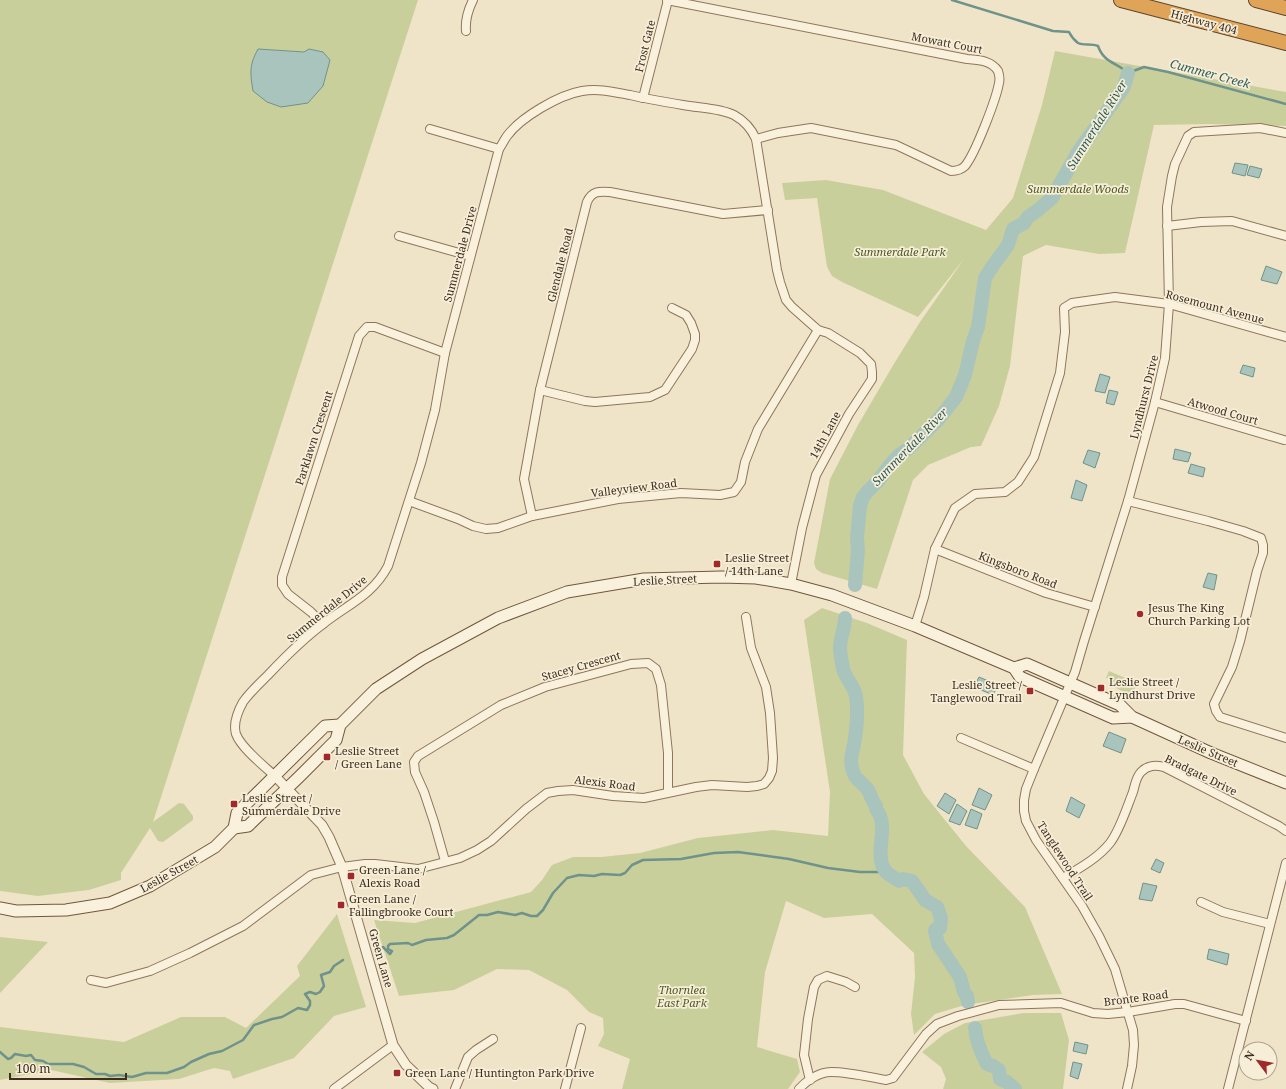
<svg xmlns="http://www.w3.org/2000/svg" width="1286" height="1089" viewBox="0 0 1286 1089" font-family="'Noto Serif',serif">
	<rect width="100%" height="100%" fill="#f0e4c8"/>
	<g fill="#c9cf9b" fill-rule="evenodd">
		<path d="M0 0H418L153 822 179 803 184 804 193 816V820L163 842 158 841 150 828 121 873V880L89 890 38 896 0 891ZM258 49 304 52 253 59Z"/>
		<path d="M1055 51 1286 92V126L1210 124 1154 125 1125 253 1099 254 1046 245 1023 256 1010 366 999 406 981 446 971 447 928 465 913 480 877 589 822 573 816 569 814 563 830 479 858 425 895 362 920 322 964 259 918 317 842 282 832 276 827 267 817 198 785 200 782 183 826 180 883 190 986 230 1013 198 1042 105Z"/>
		<path d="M822 608 867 623 907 640 903 755 924 794 966 846 1025 907 1062 994 1033 995 965 1005 935 1014 914 1035 911 1014 915 977 914 953 872 914 824 918 786 901 765 972 757 1047 797 1059 800 1072 788 1089H622L630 1059 598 1046 604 1034 603 1018 589 1012 567 990 529 970 497 969 454 990 399 996 374 920 415 923 531 892 542 880 552 865 573 857H601L640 853 698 838 773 830 828 836 830 792 804 620Z"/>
		<path d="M1109 671 1137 683 1132 694 1126 693 1108 684 1111 679 1106 678Z"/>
		<path d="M337 914 366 1007 334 1016 294 1058 233 1079 230 1071 214 1068 179 1079 110 1083 51 1070 0 1080V1027L124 1042 181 1017H225L246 1028 300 976 297 966Z"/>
		<path d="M0 937 48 942 0 993Z"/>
		<path d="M1024 1013H1061L1069 1040 1063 1089H943L946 1079 941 1067 922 1052 944 1034 965 1023Z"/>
	</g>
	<g fill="#a9c4bc" stroke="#6f938a">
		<path d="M258 49 304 52 309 49 323 52 330 60 323 86 308 103 281 107 267 102 253 91C250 73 249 65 258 49Z"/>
		<path d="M1235 163 1248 165 1245 176 1232 173Z"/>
		<path d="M1250 166 1262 169 1259 178 1247 175Z"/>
		<path d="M1266 266 1282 272 1277 284 1261 280Z"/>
		<path d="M1243 365 1255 368 1253 377 1240 373Z"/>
		<path d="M1100 374 1110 377 1105 393 1095 391Z"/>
		<path d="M1109 390 1118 392 1114 405 1106 403Z"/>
		<path d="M1175 449 1191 453 1188 462 1173 459Z"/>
		<path d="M1088 450 1100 453 1095 468 1083 463Z"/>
		<path d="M1191 464 1205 468 1203 477 1188 473Z"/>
		<path d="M1076 480 1087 485 1082 501 1071 498Z"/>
		<path d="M1208 573 1217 575 1214 590 1203 587Z"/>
		<path d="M979 677 998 685 993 695 974 687Z"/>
		<path d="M1109 732 1126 739 1121 753 1103 746Z"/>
		<path d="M979 788 992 795 985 810 972 805Z"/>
		<path d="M945 793 956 800 949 814 937 806Z"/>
		<path d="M1071 797 1085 805 1079 818 1066 811Z"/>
		<path d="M957 804 967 811 960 825 949 821Z"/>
		<path d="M971 809 982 814 977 829 965 825Z"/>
		<path d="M1156 859 1164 863 1160 873 1151 869Z"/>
		<path d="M1143 883 1157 886 1152 901 1139 899Z"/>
		<path d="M1209 949 1229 954 1227 965 1207 959Z"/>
		<path d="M1075 1042 1088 1045 1086 1054 1073 1051Z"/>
		<path d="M1073 1062 1082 1064 1078 1079 1070 1076Z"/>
	</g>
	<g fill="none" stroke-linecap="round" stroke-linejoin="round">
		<g stroke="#6f938a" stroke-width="2.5">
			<path d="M952 0 1053 31 1069 32C1071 36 1074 40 1078 43 1084 46 1091 43 1098 46 1104 63 1116 62 1128 73L1144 67 1168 72 1286 104"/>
			<path d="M383 947 390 954 392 951 388 949V946L390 944 408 943 412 945 426 940 447 938 454 935 479 915H487L498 912 515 915 522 913 531 916H537L543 910 553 893 567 878 579 875 594 876 602 874 620 875 625 873 632 865 643 860 681 859 714 853 738 852 789 859 828 868 860 872H886"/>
			<path d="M0 1052 8 1059 11 1058 15 1054 26 1056 31 1055 35 1060 43 1061 48 1064H73L84 1067 96 1074H105L110 1076 119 1075 132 1077 146 1073H167L184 1067 191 1062 209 1054 222 1051 243 1040 254 1025 272 1019 282 1017 298 1008 307 1010 310 1005V1001L305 994 310 992 316 994 320 992 324 986 321 975 330 972 334 966 343 960"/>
		</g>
		<g stroke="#a9c4bc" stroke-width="14">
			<path d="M855 585 858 550 857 538 860 506 863 497 867 492 878 481 890 465 899 455 908 449 938 420 956 397 965 375 973 341 978 327 985 278 992 267 1008 245 1013 229 1024 223 1028 217 1038 210 1052 198 1078 152 1124 87 1128 73"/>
			<path d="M845 618C845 629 840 637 840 648 840 654 842 662 843 669 846 679 854 686 856 696 858 710 857 725 855 739 853 752 848 761 854 774 857 781 864 784 868 790 872 797 871 800 876 806V809C891 828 872 853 886 872 889 875 895 878 899 881L903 879 912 881 925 900 937 907 941 918 940 928 936 929 935 931 938 944 960 977 964 992 967 996 968 1002"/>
			<path d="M975 1028C976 1040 981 1053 987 1064L993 1066 999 1070 1000 1079 1007 1082 1015 1089"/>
		</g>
		<defs>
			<g id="minor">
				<path d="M667 0 967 59C978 60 991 60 998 71 999 74 1000 79 999 83 996 100 975 154 965 166 961 170 956 171 951 171L896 145 811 128 778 133 756 139"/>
				<path d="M466 31C465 20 468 10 473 0"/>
				<path d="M643 98 668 0"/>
				<path d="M430 129 499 149"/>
				<path d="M1167 226 1201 222 1232 221 1286 236"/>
				<path d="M399 236 470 256"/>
				<path d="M540 390 585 401 595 402 650 397 665 390 692 349 695 340V334L691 323 686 315 672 308"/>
				<path d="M1155 402 1284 440"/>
				<path d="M409 501 458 519 473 526 486 529 498 528 532 516 618 499 681 493 720 495 734 492 741 482 745 462 758 429 818 330"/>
				<path d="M1128 501 1208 521 1243 531 1261 538 1263 545V553L1257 571 1240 641 1232 667 1214 704 1216 711 1220 717 1286 738"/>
				<path d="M532 516 524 479 526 468 540 390 587 202C592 191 599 191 610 192L723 214 768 210"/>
				<path d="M935 549 1046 593 1095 607"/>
				<path d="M323 624 311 612 288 594 282 585V577L359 336 367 327H375L445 353"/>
				<path d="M915 626 924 597 935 549 955 508 975 494 1005 492 1018 482 1034 457 1060 373 1065 332 1064 308 1072 303 1115 297 1169 304 1286 337"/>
				<path d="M961 738 1034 769"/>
				<path d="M275 776C264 766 241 748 236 734 233 724 238 711 243 702 250 692 259 684 268 675 285 657 303 639 323 624 347 605 373 595 388 566L421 463 435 410 445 353 499 149C502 145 504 140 507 136 521 117 559 95 582 91 598 88 614 92 630 95 647 99 665 102 683 105 699 108 720 108 734 115 745 121 751 128 756 139L777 270 780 282 786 300 792 307 818 330 828 333 860 353 871 364 872 372V379L849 414 816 475 802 528 791 584"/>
				<path d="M445 861 434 822 424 792 415 772 414 762 418 756 501 705 545 687 631 664 648 663 656 669 661 685 668 753V792"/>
				<path d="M1063 878C1080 868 1098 858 1110 843 1120 830 1127 807 1133 792 1135 785 1136 777 1141 772 1148 765 1155 765 1164 767L1279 826 1286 831"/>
				<path d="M1201 902 1223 912 1270 924"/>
				<path d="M91 980 106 983 150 971 190 953 243 926 311 875 342 867 365 864H375L418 869 460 858 477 850 491 841 526 809 547 793 558 791 573 790 613 796 644 798 696 787 712 785 747 787 757 786 764 784 769 778 772 771 773 758 770 713 766 687 751 648 746 617"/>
				<path d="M810 1080 804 1055 808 1019 814 987 818 980 827 976 846 982 855 987"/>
				<path d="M334 1089 393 1045"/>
				<path d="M455 1089 468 1057 476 1050 493 1039"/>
				<path d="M565 1089 581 1028"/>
				<path d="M799 1089C806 1081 819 1072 831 1072 849 1072 869 1077 886 1080L893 1078 926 1034 937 1024 958 1016 999 1005 1061 1003 1093 1013 1108 1014 1128 1012 1175 1004H1184L1246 1021"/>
				<path d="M1127 1089 1132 1066 1134 1045 1133 1030 1115 969 1099 936 1082 906 1036 840 1026 821 1024 811V800L1026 789 1034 769 1075 672 1084 641 1128 501 1155 402 1165 358 1169 304 1167 207 1172 176 1175 164 1188 136 1194 132 1260 128 1286 133"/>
				<path d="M1228 1089 1286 863"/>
			</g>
			<path id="tertiary" d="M275 776 322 825 329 837 342 867 393 1045 406 1065 429 1087 433 1089"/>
			<g id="secondary">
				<path d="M1014 668 1027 664 1120 705 1132 717 1211 753 1286 783"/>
				<path d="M234 828 248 826 299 777 336 740 340 725 376 689 422 659 498 618 567 592 644 579 721 577 756 578 791 584 832 595 915 626 1014 668 1020 677 1113 718 1132 717"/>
				<path d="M0 908 16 911 66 910 110 903 150 886 215 847 234 828 237 813 325 726 340 725"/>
			</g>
			<g id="motorway">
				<path d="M1121 0 1286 43"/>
				<path d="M1256 0 1286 8"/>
			</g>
		</defs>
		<use href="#minor" stroke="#8d765c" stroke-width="10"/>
		<use href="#tertiary" stroke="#8d765c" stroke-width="11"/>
		<use href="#secondary" stroke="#6f573f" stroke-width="13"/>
		<use href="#motorway" stroke="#5b4430" stroke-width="16"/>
		<use href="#minor" stroke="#faf1dc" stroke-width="8"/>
		<use href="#tertiary" stroke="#faf1dc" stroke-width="9"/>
		<use href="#secondary" stroke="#faf1dc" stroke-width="11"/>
		<use href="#motorway" stroke="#e0a458" stroke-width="14"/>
	</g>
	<g fill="#9e2a2b" stroke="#f7eed8" stroke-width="1.5">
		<rect x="713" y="560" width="8" height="8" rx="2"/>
		<circle cx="1140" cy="614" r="4"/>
		<rect x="1097" y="684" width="8" height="8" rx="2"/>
		<rect x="1026" y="687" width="8" height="8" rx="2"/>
		<rect x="323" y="753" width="8" height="8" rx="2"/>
		<rect x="230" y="800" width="8" height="8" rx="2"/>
		<rect x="347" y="872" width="8" height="8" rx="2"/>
		<rect x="337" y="901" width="8" height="8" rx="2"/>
		<rect x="393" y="1069" width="8" height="8" rx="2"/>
	</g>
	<g text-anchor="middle" stroke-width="3.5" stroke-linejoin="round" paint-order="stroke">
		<g font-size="11" fill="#3d2e20" stroke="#f7eed8">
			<text transform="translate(1204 22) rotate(15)" y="4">Highway 404</text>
			<text transform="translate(947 43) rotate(11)" y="4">Mowatt Court</text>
			<text transform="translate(645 46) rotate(-76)" y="4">Frost Gate</text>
			<text transform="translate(460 254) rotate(-75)" y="4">Summerdale Drive</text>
			<text transform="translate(560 265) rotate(-76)" y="4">Glendale Road</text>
			<text transform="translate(1215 307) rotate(15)" y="4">Rosemount Avenue</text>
			<text transform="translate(1144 397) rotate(-76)" y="4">Lyndhurst Drive</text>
			<text transform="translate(1223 411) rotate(16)" y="4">Atwood Court</text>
			<text transform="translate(825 435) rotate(-61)" y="4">14th Lane</text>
			<text transform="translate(314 438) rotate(-72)" y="4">Parklawn Crescent</text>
			<text transform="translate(634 488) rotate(-7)" y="4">Valleyview Road</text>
			<text transform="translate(1018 570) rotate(21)" y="4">Kingsboro Road</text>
			<text transform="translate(665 580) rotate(-3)" y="4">Leslie Street</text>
			<text transform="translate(327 609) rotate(-39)" y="4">Summerdale Drive</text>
			<text transform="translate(581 666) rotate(-16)" y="4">Stacey Crescent</text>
			<text transform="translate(1208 751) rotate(23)" y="4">Leslie Street</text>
			<text transform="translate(1201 775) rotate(26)" y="4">Bradgate Drive</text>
			<text transform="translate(605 783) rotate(7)" y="4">Alexis Road</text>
			<text transform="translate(1065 861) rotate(57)" y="4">Tanglewood Trail</text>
			<text transform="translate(169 874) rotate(-29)" y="4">Leslie Street</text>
			<text transform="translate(381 958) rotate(74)" y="4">Green Lane</text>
			<text transform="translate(1136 998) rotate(-7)" y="4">Bronte Road</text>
		</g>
		<g font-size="11" font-style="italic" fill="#4d5a26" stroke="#f7eed8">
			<text x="1078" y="193">Summerdale Woods</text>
			<text x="900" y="256">Summerdale Park</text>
			<text x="682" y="994">Thornlea<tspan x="682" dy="13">East Park</tspan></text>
		</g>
		<g font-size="11" fill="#3d2e20" stroke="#f7eed8" text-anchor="start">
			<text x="725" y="562">Leslie Street<tspan x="725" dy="13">/ 14th Lane</tspan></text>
			<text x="1148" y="612">Jesus The King<tspan x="1148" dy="13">Church Parking Lot</tspan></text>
			<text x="1109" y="686">Leslie Street /<tspan x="1109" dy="13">Lyndhurst Drive</tspan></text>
			<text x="1022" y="689" text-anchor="end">Leslie Street /<tspan x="1022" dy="13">Tanglewood Trail</tspan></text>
			<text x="335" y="755">Leslie Street<tspan x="335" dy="13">/ Green Lane</tspan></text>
			<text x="242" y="802">Leslie Street /<tspan x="242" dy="13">Summerdale Drive</tspan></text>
			<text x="359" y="874">Green Lane /<tspan x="359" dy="13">Alexis Road</tspan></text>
			<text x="349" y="903">Green Lane /<tspan x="349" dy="13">Fallingbrooke Court</tspan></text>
			<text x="405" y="1077">Green Lane / Huntington Park Drive</text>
		</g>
		<g font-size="12" font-style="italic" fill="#2f5d5a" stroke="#f7eed8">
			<text transform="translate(1210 74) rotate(15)" y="4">Cummer Creek</text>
			<text transform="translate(1097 125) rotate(-58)" y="4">Summerdale River</text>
			<text transform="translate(910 447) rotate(-46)" y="4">Summerdale River</text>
		</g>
	</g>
	<g transform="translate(1258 1061) rotate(302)"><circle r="19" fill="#f7eed8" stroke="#ada18e"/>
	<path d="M0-3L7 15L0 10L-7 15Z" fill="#9e2a2b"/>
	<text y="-6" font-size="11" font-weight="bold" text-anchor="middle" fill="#3d2e20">N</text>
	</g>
	<path d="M10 1073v6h116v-6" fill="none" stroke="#3d2e20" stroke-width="2"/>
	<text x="16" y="1073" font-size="12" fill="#3d2e20" stroke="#f7eed8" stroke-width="3" paint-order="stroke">100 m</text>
</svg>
